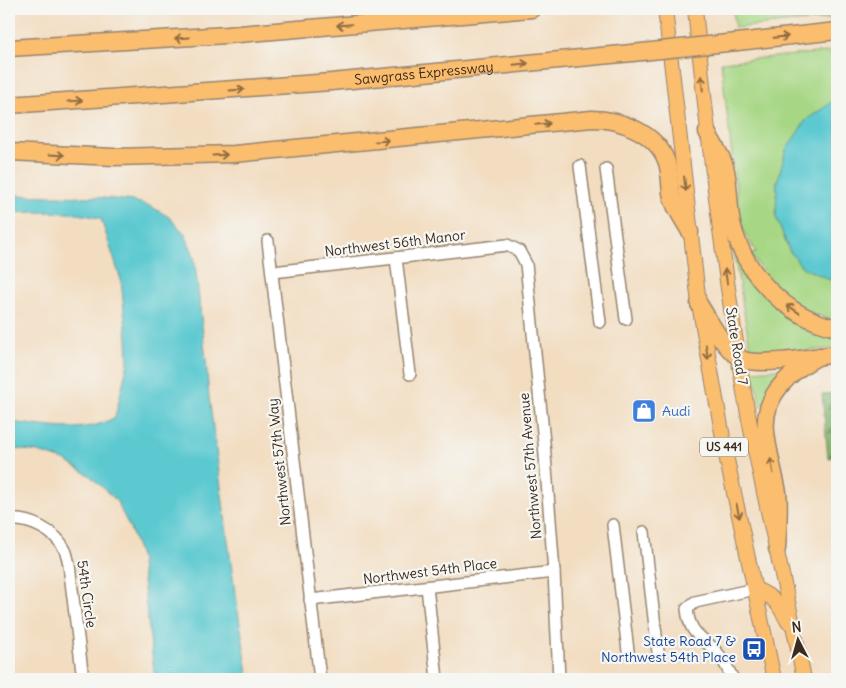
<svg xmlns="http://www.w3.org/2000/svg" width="846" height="688" viewBox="0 0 846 688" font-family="Delius,sans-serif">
	<defs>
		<pattern id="forest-firs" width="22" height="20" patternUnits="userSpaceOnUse" patternTransform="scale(1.25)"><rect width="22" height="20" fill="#85b872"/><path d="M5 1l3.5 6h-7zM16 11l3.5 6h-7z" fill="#6e965d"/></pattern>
	</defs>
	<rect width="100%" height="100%" fill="#f6f6f2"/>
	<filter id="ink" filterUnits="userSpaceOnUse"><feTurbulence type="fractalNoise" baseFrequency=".02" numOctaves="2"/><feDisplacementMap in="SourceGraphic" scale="10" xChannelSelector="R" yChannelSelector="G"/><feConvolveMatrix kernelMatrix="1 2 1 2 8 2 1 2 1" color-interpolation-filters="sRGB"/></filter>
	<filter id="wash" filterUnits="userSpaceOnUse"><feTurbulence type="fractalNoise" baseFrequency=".0096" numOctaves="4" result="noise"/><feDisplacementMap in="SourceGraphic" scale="20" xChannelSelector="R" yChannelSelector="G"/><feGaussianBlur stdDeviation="1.12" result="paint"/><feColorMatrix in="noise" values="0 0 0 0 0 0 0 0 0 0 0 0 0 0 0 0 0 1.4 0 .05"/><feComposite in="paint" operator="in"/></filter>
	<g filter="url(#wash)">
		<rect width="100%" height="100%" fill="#f2ddc1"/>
		<g fill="#a7d785" stroke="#718052">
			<path d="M733 9H837V18L735 28Z"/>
			<path d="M837 51V101L832 102 777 182 776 217 789 250 802 267 837 283V323L803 309 775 287 751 255 756 252 744 232 739 215 721 62Z"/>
			<path d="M733 247 820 328V332L837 337V348L769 354H751Z"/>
			<path d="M787 368 761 407 753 371Z"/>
		</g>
		<path fill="url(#forest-firs)" stroke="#607148" d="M837 393V457L828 458 822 394Z"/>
		<g fill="#5cc9d0" stroke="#4c7a77">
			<path d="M837 101V283L802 267 789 250 776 217 777 182 786 150 806 120 832 102Z"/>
			<path d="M9 195 94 197 134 201 152 207 169 217 185 234 194 256 206 360 209 397 235 593 249 679H155L140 556 130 528 116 500 89 475 64 460 38 452 9 448V422C42 425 85 436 115 417L128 362 127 339 121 280 101 219C72 210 39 212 9 213Z"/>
		</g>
	</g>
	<g filter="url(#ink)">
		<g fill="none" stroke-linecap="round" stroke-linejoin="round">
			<defs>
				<g id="minor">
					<path d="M580 166 600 322"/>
					<path d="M606 169 626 319"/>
					<path d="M268 241 320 679"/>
					<path d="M396 258 410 374"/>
					<path d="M273 272 507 245 519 251 526 264 544 442 554 572 559 679"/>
					<path d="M9 520C29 518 56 531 65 550 67 554 68 560 69 565L83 679"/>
					<path d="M613 525 628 651"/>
					<path d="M644 532 658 652"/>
					<path d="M427 587 437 679"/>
					<path d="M310 600 554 572"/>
					<path d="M733 679C729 672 725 662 719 655 704 636 690 638 687 609L695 602 755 589"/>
				</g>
				<g id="major">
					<path d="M665 9 699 304 727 460 774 679"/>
					<path d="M695 9C708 139 723 269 745 398 762 493 786 585 804 679"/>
					<path d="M755 589C774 596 779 605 788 622"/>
				</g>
				<g id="highway">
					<path d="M737 42 837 31"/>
					<path d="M9 48 227 35 532 9"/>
					<path id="s1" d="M9 105 331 82 632 53"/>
					<path d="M707 132C713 143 721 154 725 166 730 184 728 204 732 223 744 274 786 317 837 328"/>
					<path d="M9 152 114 157 234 154 592 119C619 119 655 132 666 160 671 172 669 186 672 198 675 209 685 222 690 232"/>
					<path d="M699 304C710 321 721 344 738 357 752 369 817 356 837 354"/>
					<path d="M777 549C778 531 780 510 778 492 774 472 768 452 766 432 762 395 790 372 819 356"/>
				</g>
			</defs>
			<use href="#minor" stroke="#968470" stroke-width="14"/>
			<use href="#major" stroke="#968470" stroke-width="16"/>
			<use href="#highway" stroke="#968470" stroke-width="19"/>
			<use href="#minor" stroke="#fff" stroke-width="11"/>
			<use href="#major" stroke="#fbbd6e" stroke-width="14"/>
			<use href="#highway" stroke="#fbbd6e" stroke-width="16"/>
			<defs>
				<path id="highway-bridge" d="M632 53 737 42"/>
			</defs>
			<use href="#highway-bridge" stroke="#968470" stroke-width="19" stroke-linecap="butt"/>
			<use href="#highway-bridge" stroke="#fbbd6e" stroke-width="16"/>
		</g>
		<defs><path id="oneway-shaft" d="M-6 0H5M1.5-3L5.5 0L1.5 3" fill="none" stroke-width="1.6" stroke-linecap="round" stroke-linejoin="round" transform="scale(1.25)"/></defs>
		<g stroke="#916c42">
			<use href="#oneway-shaft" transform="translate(344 25) rotate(175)"/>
			<use href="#oneway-shaft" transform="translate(781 37) rotate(-6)"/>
			<use href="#oneway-shaft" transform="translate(182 38) rotate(176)"/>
			<use href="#oneway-shaft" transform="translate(521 64) rotate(-6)"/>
			<use href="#oneway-shaft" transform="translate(702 83) rotate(-96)"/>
			<use href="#oneway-shaft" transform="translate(237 90) rotate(-4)"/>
			<use href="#oneway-shaft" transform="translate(75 101) rotate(-4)"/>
			<use href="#oneway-shaft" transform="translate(543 124) rotate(-6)"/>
			<use href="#oneway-shaft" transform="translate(382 141) rotate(-6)"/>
			<use href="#oneway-shaft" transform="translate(57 155) rotate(3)"/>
			<use href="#oneway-shaft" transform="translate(220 155) rotate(-3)"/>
			<use href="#oneway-shaft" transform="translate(685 184) rotate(83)"/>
			<use href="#oneway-shaft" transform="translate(726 276) rotate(-98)"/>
			<use href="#oneway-shaft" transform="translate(793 309) rotate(-147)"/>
			<use href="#oneway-shaft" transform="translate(707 352) rotate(81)"/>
			<use href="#oneway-shaft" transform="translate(772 466) rotate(-101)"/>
			<use href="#oneway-shaft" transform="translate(738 511) rotate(78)"/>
		</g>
	</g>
	<defs>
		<symbol id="shop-square" viewBox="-11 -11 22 22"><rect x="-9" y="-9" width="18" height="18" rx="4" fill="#3f7fe0" stroke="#f6f6f2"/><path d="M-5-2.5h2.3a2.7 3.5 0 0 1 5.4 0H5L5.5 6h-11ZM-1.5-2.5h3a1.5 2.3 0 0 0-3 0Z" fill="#fff"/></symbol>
		<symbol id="bus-square" viewBox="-11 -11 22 22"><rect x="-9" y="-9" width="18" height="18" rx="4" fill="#1a4fb4" stroke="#f6f6f2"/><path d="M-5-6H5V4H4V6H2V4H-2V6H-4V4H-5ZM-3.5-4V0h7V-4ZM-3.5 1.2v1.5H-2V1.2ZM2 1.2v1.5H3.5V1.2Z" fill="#fff"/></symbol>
	</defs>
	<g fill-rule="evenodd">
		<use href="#shop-square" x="630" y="397" width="28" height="28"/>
		<use href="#bus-square" x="740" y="635" width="28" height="28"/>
	</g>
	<g text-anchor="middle" stroke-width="4.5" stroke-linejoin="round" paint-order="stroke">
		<rect fill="#f6f6f2" stroke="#73675e" stroke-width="1" x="700" y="437.5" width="48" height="19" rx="4"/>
		<g font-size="12" font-weight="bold" fill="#3b2a1e">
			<text x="724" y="451">US 441</text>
		</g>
		<g font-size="14" fill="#3b2a1e" stroke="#f6f6f2">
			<text dy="5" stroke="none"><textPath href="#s1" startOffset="416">Sawgrass Expressway</textPath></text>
			<text transform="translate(395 243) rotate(-7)" y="5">Northwest 56th Manor</text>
			<text transform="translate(737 346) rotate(81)" y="5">State Road 7</text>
			<text transform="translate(279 462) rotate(-96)" y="5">Northwest 57th Way</text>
			<text transform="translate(530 466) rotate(-95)" y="5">Northwest 57th Avenue</text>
			<text transform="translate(430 571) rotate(-7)" y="5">Northwest 54th Place</text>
			<text transform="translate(87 594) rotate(82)" y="5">54th Circle</text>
		</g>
		<g font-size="14" fill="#366cbe" stroke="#f6f6f2" text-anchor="start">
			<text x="662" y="416">Audi</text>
		</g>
		<g font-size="14" fill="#164399" stroke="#f6f6f2" text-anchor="end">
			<text x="736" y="646">State Road 7 &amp;<tspan x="736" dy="16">Northwest 54th Place</tspan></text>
		</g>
	</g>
	<rect width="846" height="688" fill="none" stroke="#f6f6f2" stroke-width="30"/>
	<g transform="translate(798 640) rotate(354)" stroke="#f6f6f2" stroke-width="4" paint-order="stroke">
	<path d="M0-4L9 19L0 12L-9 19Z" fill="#3b2a1e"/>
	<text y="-8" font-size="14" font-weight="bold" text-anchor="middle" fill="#3b2a1e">N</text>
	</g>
</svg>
